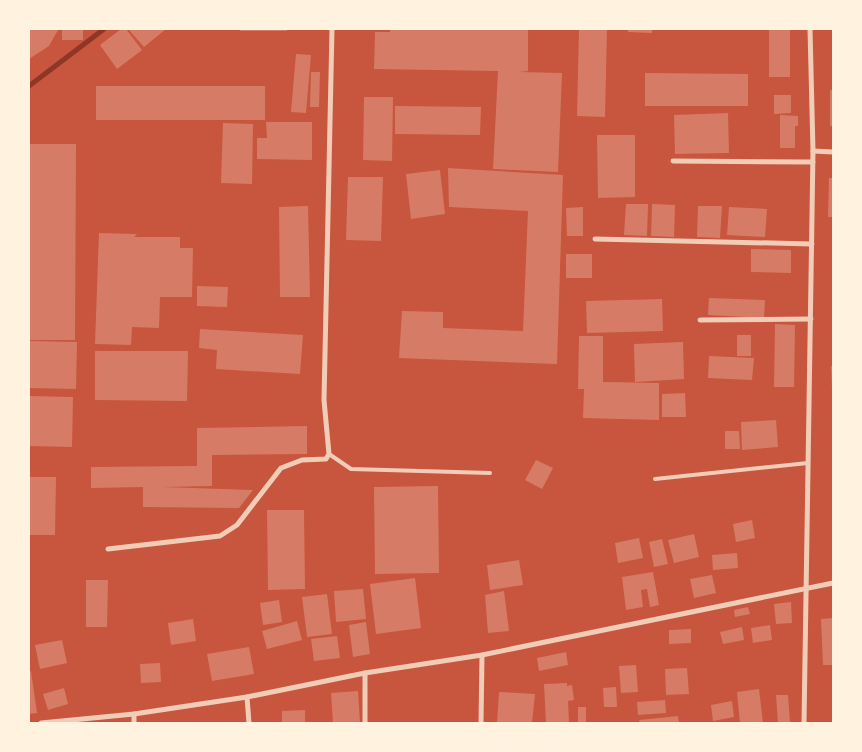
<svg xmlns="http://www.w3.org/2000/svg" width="862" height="752" viewBox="0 0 862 752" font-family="'Fira Sans',sans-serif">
	<rect width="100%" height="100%" fill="#c8553d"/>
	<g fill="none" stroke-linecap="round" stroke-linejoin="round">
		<path stroke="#8f3625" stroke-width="5" d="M29 86 104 29"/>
	</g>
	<g fill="#d67c66">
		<path d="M29 29 58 30 49 46 29 59Z"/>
		<rect x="62" y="29" width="21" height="11"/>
		<path d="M121 29H126L142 50 117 69 100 45Z"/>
		<path d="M128 29H166L144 47Z"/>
		<rect x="240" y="29" width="47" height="2"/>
		<path d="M390 29H528V71L519 72 562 73 558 172 493 169 498 71 374 69 375 32H390Z"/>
		<path d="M579 29H607L605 117 577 116Z"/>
		<path d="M628 29H652V33L628 32Z"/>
		<rect x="769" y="29" width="21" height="48"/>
		<path d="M296 54 311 55 306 113 291 112Z"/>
		<path d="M311 72H320L319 107H310Z"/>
		<path d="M645 73 748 74V106H645Z"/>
		<rect x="96" y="86" width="169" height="34"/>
		<rect x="830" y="90" width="3" height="36"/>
		<path d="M774 95H791V113L774 114Z"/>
		<path d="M364 97H393L392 161 363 160Z"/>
		<path d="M395 106 481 107 480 135 395 134Z"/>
		<path d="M728 113 729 153 675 154 674 115Z"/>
		<path d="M780 115 798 116V126H795V148H780Z"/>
		<path d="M266 122H312V160L257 159V138H267Z"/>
		<path d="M223 123 253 124 252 184 221 183Z"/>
		<path d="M597 135H635V197L598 198Z"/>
		<path d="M29 144H76L75 340H29Z"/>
		<path d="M448 168 563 175 557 364 399 358 402 311 443 312V328L523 331 528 211 449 207Z"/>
		<path d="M440 170 445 214 411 219 406 174Z"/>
		<path d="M348 177H383L381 241 346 240Z"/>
		<path d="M829 178H833V217H828Z"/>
		<path d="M626 204H648L647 236 624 235Z"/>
		<path d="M652 204 675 205 674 237 651 236Z"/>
		<path d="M308 206 310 297H280L279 207Z"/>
		<path d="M698 206H722L720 238 697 237Z"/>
		<path d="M583 207V236H567L566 208Z"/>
		<path d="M729 207 767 209 765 237 727 235Z"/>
		<path d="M99 233 137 234 134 237H180V248H193L192 297H160L159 328 132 327 131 345 95 344Z"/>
		<path d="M751 249 791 250V273L751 272Z"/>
		<rect x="566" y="254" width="26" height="24"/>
		<path d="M197 286 228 287 227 307 197 306Z"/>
		<path d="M709 298 765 300 764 318 708 315Z"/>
		<path d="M662 299 663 331 587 333 586 301Z"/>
		<path d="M775 324 795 325 794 387H774Z"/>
		<path d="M200 329 303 335 300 374 216 369 217 350 199 348Z"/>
		<rect x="737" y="335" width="14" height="21"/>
		<path d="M579 336H603V382L659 383V420L583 418 584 389H578Z"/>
		<path d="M29 341 77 342 76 389 29 388Z"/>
		<path d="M683 342 684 379 635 382 634 344Z"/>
		<path d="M95 351H188L187 401 95 400Z"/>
		<path d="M709 356 754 358 752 380 708 378Z"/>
		<path d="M831 366H833V390H832Z"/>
		<path d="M685 393 686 417H662V394Z"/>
		<path d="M29 396 73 397 72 447 29 446Z"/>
		<path d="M776 420 778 447 742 450 741 422Z"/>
		<path d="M307 426V454L212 455V486L162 487 253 490 239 508 143 507V487L91 488V467L197 466V428Z"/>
		<path d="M725 431H739L740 449H725Z"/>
		<path d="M536 460 553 468 542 489 525 480Z"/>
		<path d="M29 477H56L55 535H29Z"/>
		<path d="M438 486 439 573 375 574 374 487Z"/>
		<path d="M267 510H304L305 589 268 590Z"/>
		<path d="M752 520 755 538 736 542 733 524Z"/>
		<path d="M694 534 699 557 674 563 668 540Z"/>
		<path d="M639 538 643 558 618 563 615 543Z"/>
		<path d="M662 539 668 564 654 567 649 542Z"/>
		<path d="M737 553 738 568 713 570 712 555Z"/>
		<path d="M519 560 523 585 490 590 487 565Z"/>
		<path d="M653 572 659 605 650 607 647 589 641 590 643 607 626 610 622 577Z"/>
		<path d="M712 575 716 593 694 598 690 579Z"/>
		<path d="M415 578 421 628 376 634 370 584Z"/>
		<path d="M86 580H108L107 627H86Z"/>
		<path d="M363 589 366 619 336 622 334 591Z"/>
		<path d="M504 591 509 631 488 633 485 595Z"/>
		<path d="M327 594 332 634 307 637 302 597Z"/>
		<path d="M279 600 282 622 263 625 260 603Z"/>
		<path d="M791 602 792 623 776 624 774 604Z"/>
		<path d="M748 607 750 614 735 617 734 610Z"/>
		<path d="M833 618V665H823L821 619Z"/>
		<path d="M193 619 196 641 171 645 168 623Z"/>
		<path d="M297 621 302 640 267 649 262 631Z"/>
		<path d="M366 622 370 654 353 657 349 625Z"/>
		<path d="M770 625 772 640 753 643 751 628Z"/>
		<path d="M742 627 744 640 723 644 720 632Z"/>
		<path d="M691 629V643L669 644V630Z"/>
		<path d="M337 636 340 658 314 661 311 639Z"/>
		<path d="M62 640 67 663 40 669 35 645Z"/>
		<path d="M249 647 254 674 212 681 207 654Z"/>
		<path d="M566 652 568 665 539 671 537 658Z"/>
		<path d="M160 663 161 682 141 683 140 664Z"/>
		<path d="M636 665 638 692 621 693 619 666Z"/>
		<path d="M687 668 689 694 666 695 665 669Z"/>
		<path d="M31 671 37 713 29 714V672Z"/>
		<path d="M567 683V686L572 685 574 700 568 701 569 723H546L544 684Z"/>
		<path d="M616 687 617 707H604L603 688Z"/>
		<path d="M64 688 68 704 48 710 43 694Z"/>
		<path d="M759 689 763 723H740L737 692Z"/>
		<path d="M358 691 360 723H333L331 693Z"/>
		<path d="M499 692 535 694 532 723H497Z"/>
		<path d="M776 695H788L790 723H778Z"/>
		<path d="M665 700 666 713 638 715 637 702Z"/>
		<path d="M732 701 734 717 713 721 711 705Z"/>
		<rect x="578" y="707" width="8" height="16"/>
		<path d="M305 710V723H282V711Z"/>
		<path d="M678 716 679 723H640L639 720Z"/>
	</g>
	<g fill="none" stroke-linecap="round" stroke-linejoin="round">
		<g stroke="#f1ccb7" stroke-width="4">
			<path d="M329 454 351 469 490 473"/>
			<path d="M655 479 808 463"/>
		</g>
		<g stroke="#f1ccb7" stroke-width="5">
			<path d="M813 151 833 152"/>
			<path d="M673 161 813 162"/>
			<path d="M595 239 812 244"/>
			<path d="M700 320 811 319"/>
			<path d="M108 549 220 536 237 525 281 468 302 460 326 459 329 454 324 400 332 29"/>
			<path d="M247 697 249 723"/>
			<path d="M41 723 134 714 247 697 365 673 482 655 833 583"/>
			<path d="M134 723V714"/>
			<path d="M365 723V673"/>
			<path d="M481 723 482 655"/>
			<path d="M804 723 813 151 810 29"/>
		</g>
	</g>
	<rect width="862" height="752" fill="none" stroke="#fff3e0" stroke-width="60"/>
</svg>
